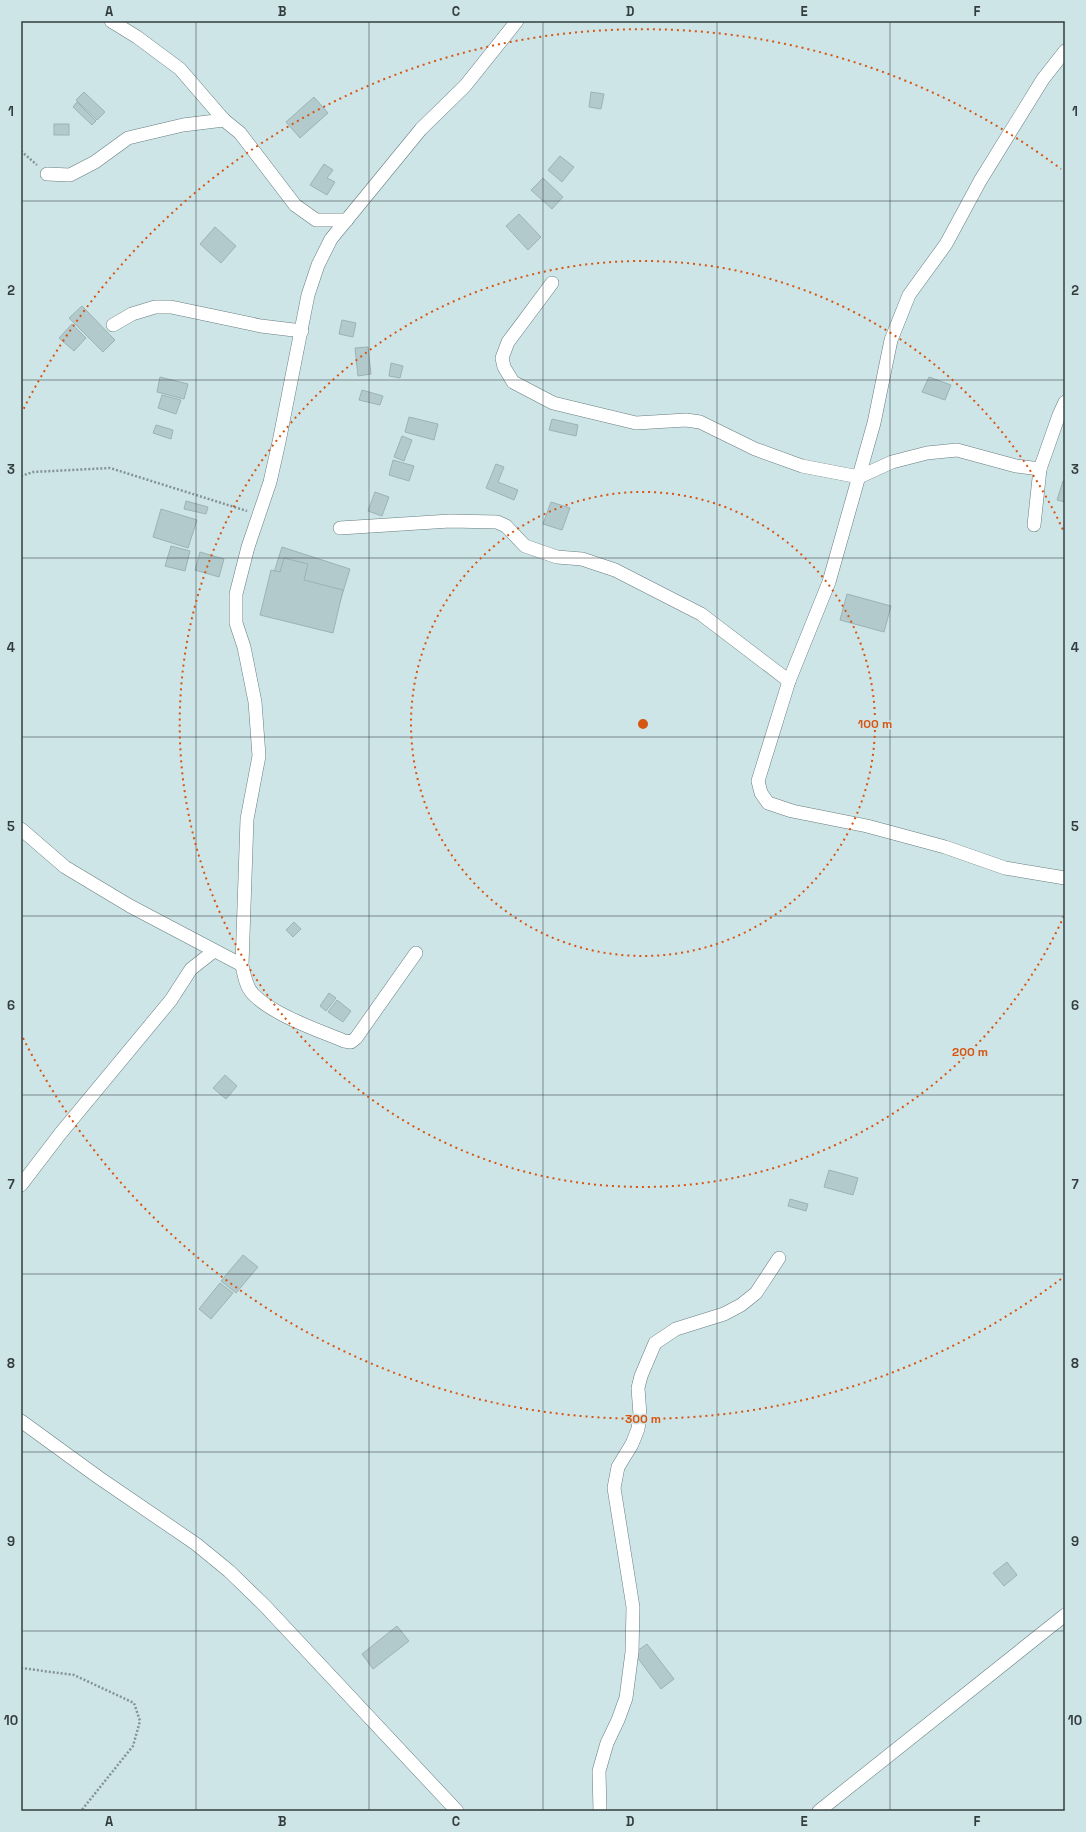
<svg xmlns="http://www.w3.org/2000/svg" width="1086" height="1832" viewBox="0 0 1086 1832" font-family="'Space Grotesk',sans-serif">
	<rect width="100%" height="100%" fill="#cee5e8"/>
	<g fill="#b3cacd" stroke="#9cb3b5">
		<path d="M84 92 105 112 97 120 76 100Z"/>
		<path d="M591 92 604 94 601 109 589 107Z"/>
		<path d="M314 97 328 113 300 138 286 122Z"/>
		<path d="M77 102 96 121 92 125 73 107Z"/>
		<rect x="54" y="124" width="15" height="11"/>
		<path d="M560 156 574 167 562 182 548 170Z"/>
		<path d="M324 164 333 170 327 178 335 182 327 195 310 185Z"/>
		<path d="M543 178 563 197 552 209 531 190Z"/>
		<path d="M519 214 541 237 528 250 506 226Z"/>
		<path d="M215 227 236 246 221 263 200 244Z"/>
		<path d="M82 306 115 340 103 352 69 318Z"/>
		<path d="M342 320 356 323 353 337 339 334Z"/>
		<path d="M72 324 86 338 74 351 59 338Z"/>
		<path d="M368 347 371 374 358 376 355 348Z"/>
		<path d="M391 363 403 366 400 378 389 376Z"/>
		<path d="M160 377 188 384 184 399 157 392Z"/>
		<path d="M929 377 951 385 945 400 922 392Z"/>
		<path d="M362 390 383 396 380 405 359 400Z"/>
		<path d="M162 395 181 400 176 414 158 408Z"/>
		<path d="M409 417 438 424 434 440 405 432Z"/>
		<path d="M552 419 578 425 576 436 549 430Z"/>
		<path d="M156 425 173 430 171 439 153 433Z"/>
		<path d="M402 436 412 440 404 461 394 457Z"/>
		<path d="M393 460 414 466 409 481 389 475Z"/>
		<path d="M496 464 504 467 498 482 518 490 514 500 486 488Z"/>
		<path d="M1063 481 1065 482V502L1057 500Z"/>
		<path d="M375 492 389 497 382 516 368 511Z"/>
		<path d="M186 501 208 507 206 514 184 509Z"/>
		<path d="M551 502 570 508 562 530 543 524Z"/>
		<path d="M161 509 197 520 188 548 153 537Z"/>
		<path d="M171 546 190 551 185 571 165 566Z"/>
		<path d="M282 547 350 569 331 631 262 610Z"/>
		<path d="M200 552 224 559 219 577 195 570Z"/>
		<path d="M284 558 308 564 304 580 343 590 333 633 260 615 271 570 280 572Z"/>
		<path d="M847 594 891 606 884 632 840 620Z"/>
		<path d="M294 922 301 929 293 937 286 930Z"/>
		<path d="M329 993 336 998 326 1011 320 1006Z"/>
		<path d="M337 1000 351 1011 343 1022 328 1012Z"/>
		<path d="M225 1075 237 1086 226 1099 213 1088Z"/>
		<path d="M829 1170 858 1178 853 1195 824 1187Z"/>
		<path d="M790 1199 808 1204 806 1211 788 1206Z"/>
		<path d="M243 1255 258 1267 236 1293 221 1281Z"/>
		<path d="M220 1283 233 1293 211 1319 199 1309Z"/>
		<path d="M1007 1562 1017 1575 1004 1586 993 1573Z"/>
		<path d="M397 1626 409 1641 373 1669 362 1654Z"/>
		<path d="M647 1644 674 1679 661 1689 634 1653Z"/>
	</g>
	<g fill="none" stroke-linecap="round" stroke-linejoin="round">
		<defs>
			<g id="street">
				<path d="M111 21 137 37 180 69 224 120"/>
				<path d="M1065 51 1043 79 980 181 946 244 909 295 891 340 874 423 829 582 789 681 758 781 761 793 768 803 792 811 867 826 945 847 1005 868 1065 878"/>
				<path d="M47 174 70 175 95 162 128 138 183 125 224 120 240 133 295 205 316 220H347"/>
				<path d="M552 283 508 342 502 358 504 367 513 382 553 403 636 423 686 420 700 422 755 449 802 466 859 477 892 462 927 453 957 450 1016 466 1040 469"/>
				<path d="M113 325 132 314 155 307H171L261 326 302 331"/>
				<path d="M1034 525 1040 469 1059 415 1065 402"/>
				<path d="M340 528 450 521 497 522 506 526 525 546 557 557 582 559 615 570 701 614 789 681"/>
				<path d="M21 829 65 867 130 906 242 965"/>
				<path d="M416 953 356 1038 351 1042 344 1041C318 1030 273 1015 253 994 246 987 244 975 242 965L247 819 259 756 255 702 244 647 236 623V594L248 547 270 482 279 442 308 295 318 265 331 239 421 129 465 86 517 21"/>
				<path d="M21 1185 60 1134 171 1000 191 969 214 951"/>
				<path d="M21 1421 98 1477 196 1544 229 1571 265 1606 457 1811"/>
				<path d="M600 1811 599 1771 607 1743 618 1720 626 1698 632 1652 633 1607 614 1488 618 1467 632 1444 638 1429 640 1415 638 1388 641 1376 655 1343 676 1329 724 1314 741 1305 756 1293 779 1258"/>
				<path d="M819 1811 1065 1615"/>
			</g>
		</defs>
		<use href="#street" stroke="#677d7f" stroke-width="14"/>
		<g stroke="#829395" stroke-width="2.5" stroke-dasharray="2 2" stroke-linecap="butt">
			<path d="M21 151 37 165"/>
			<path d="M21 476 33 472 110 468 247 511"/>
			<path d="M21 1668 74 1675 134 1703 140 1721 133 1746 81 1811"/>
		</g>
		<use href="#street" stroke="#fff" stroke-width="13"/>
	</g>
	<path fill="none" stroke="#333d3e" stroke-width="1" stroke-opacity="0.55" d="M196 21V1811M369 21V1811M543 21V1811M717 21V1811M890 21V1811M21 201H1065M21 380H1065M21 558H1065M21 737H1065M21 916H1065M21 1095H1065M21 1274H1065M21 1452H1065M21 1631H1065"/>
	<g fill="none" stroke="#d65611" stroke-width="2" stroke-dasharray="2 4">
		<circle cx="643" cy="724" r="232"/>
		<path d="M1064 916A463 463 0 1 1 1064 532"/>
		<path d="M1061 1279A695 695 0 0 1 21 1034M21 414A695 695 0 0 1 1061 169"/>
	</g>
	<circle cx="643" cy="724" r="6" fill="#d65611" stroke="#cee5e8" stroke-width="2"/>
	<g font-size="12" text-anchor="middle" font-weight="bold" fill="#d65611" stroke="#cee5e8" stroke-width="3" stroke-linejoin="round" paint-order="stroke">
		<text x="875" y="728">100 m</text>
		<text x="970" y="1056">200 m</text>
		<text x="643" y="1423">300 m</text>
	</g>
	<rect width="1086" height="1832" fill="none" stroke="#cee5e8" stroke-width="44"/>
	<rect x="22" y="22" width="1042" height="1788" fill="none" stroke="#333d3e" stroke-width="1.5"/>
	<g font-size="13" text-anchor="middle" font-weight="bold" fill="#333d3e">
		<text x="109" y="16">A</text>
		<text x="282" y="16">B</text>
		<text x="456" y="16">C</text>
		<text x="630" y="16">D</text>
		<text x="804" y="16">E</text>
		<text x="977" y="16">F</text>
		<text x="11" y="116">1</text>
		<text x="1075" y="116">1</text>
		<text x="11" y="295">2</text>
		<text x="1075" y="295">2</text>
		<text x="11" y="474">3</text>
		<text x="1075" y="474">3</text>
		<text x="11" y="652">4</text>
		<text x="1075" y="652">4</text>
		<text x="11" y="831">5</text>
		<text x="1075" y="831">5</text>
		<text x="11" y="1010">6</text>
		<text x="1075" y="1010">6</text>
		<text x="11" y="1189">7</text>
		<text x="1075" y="1189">7</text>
		<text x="11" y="1368">8</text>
		<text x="1075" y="1368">8</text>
		<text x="11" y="1546">9</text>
		<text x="1075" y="1546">9</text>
		<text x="11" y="1725">10</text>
		<text x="1075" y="1725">10</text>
		<text x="109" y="1826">A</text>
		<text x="282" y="1826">B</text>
		<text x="456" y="1826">C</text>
		<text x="630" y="1826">D</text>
		<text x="804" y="1826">E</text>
		<text x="977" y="1826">F</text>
	</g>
</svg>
